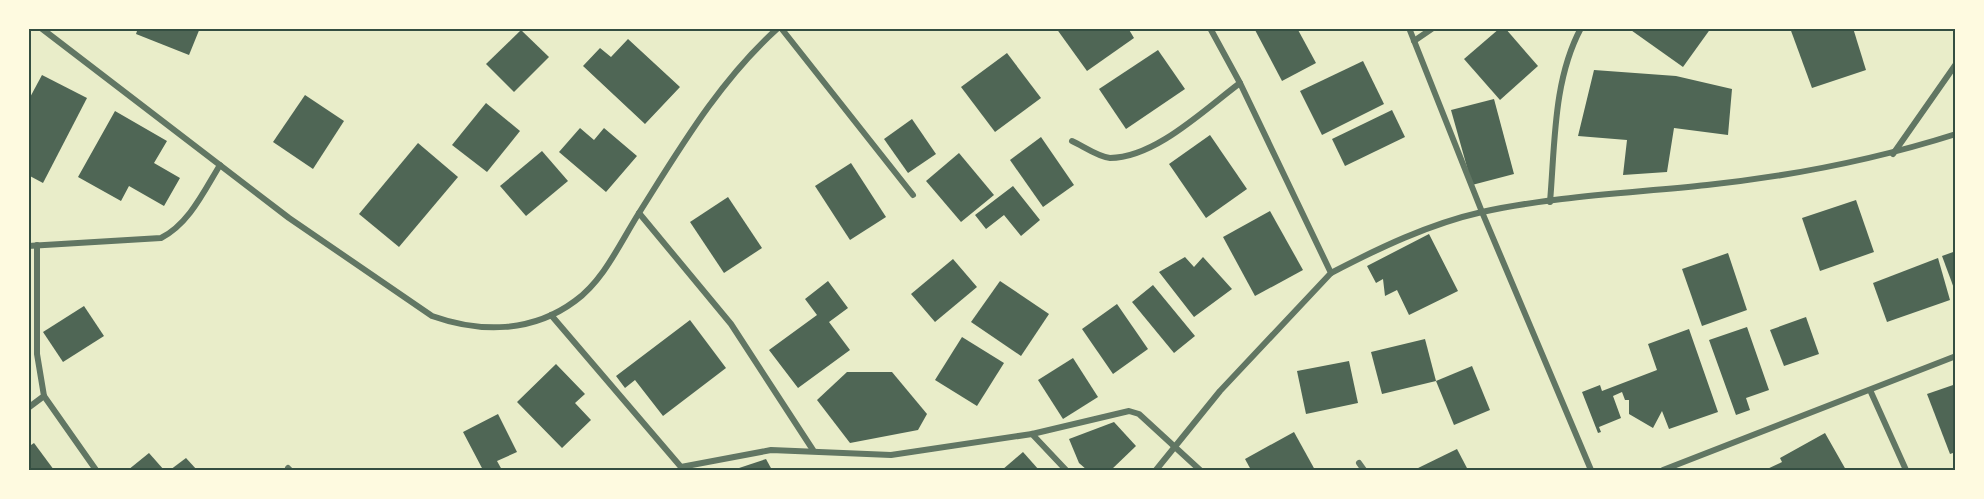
<svg xmlns="http://www.w3.org/2000/svg" width="1984" height="499" viewBox="0 0 1984 499" font-family="Ubuntu,sans-serif">
	<rect width="100%" height="100%" fill="#e9edc9"/>
	<g fill="#4f6655">
		<path d="M138 28H200L189 55 136 34Z"/>
		<path d="M1056 28H1128L1134 38 1087 71Z"/>
		<path d="M1297 28 1316 63 1282 81 1255 30Z"/>
		<path d="M1500 28H1505L1538 66 1500 100 1464 59Z"/>
		<path d="M1628 28H1711L1683 67Z"/>
		<path d="M1790 28H1853L1866 70 1812 88Z"/>
		<path d="M521 30 549 57 514 92 486 64Z"/>
		<path d="M628 39 680 87 645 124 583 66 600 48 611 57Z"/>
		<path d="M1158 50 1185 89 1126 129 1099 89Z"/>
		<path d="M1007 53 1041 98 995 132 961 87Z"/>
		<path d="M1363 61 1384 104 1322 135 1300 91Z"/>
		<path d="M1594 70 1676 76 1732 89 1728 135 1674 128 1667 172 1623 175 1627 140 1578 136Z"/>
		<path d="M42 75 87 98 43 183 28 175V101Z"/>
		<path d="M305 95 344 121 313 169 273 142Z"/>
		<path d="M1494 99 1514 174 1472 185 1451 110Z"/>
		<path d="M486 103 520 131 487 172 452 145Z"/>
		<path d="M1392 110 1405 137 1345 166 1332 139Z"/>
		<path d="M115 111 167 141 154 163 180 178 164 206 129 186 121 201 78 177Z"/>
		<path d="M912 119 936 154 908 173 884 139Z"/>
		<path d="M580 128 594 140 604 128 637 156 606 192 559 152Z"/>
		<path d="M1210 135 1247 189 1206 218 1169 164Z"/>
		<path d="M1041 137 1074 185 1043 207 1010 160Z"/>
		<path d="M418 143 458 177 399 247 359 214Z"/>
		<path d="M542 151 568 181 526 216 500 186Z"/>
		<path d="M959 153 994 195 961 222 926 181Z"/>
		<path d="M851 163 886 217 850 240 815 186Z"/>
		<path d="M1013 186 1040 220 1021 236 1004 215 986 229 975 215Z"/>
		<path d="M728 197 762 248 724 273 690 222Z"/>
		<path d="M1856 200 1874 252 1820 271 1802 218Z"/>
		<path d="M1270 211 1303 270 1255 296 1223 237Z"/>
		<path d="M1429 234 1458 291 1409 315 1397 290 1385 296 1383 279 1376 283 1367 266Z"/>
		<path d="M1956 251V291H1955L1942 256Z"/>
		<path d="M1728 253 1747 310 1702 326 1682 269Z"/>
		<path d="M1185 257 1194 267 1203 257 1232 289 1194 317 1159 272Z"/>
		<path d="M1938 258 1950 300 1887 322 1873 283Z"/>
		<path d="M953 259 977 287 935 322 911 294Z"/>
		<path d="M828 281 848 308 829 322 850 350 798 388 769 350 817 315 805 299Z"/>
		<path d="M1000 281 1049 314 1021 356 971 322Z"/>
		<path d="M1153 285 1195 336 1174 353 1132 302Z"/>
		<path d="M1117 304 1148 349 1113 374 1082 329Z"/>
		<path d="M84 306 104 336 63 362 43 332Z"/>
		<path d="M1806 317 1819 354 1784 366 1770 330Z"/>
		<path d="M690 320 726 368 663 416 635 380 625 388 616 376Z"/>
		<path d="M1747 327 1769 390 1746 398 1750 410 1736 415 1709 340Z"/>
		<path d="M1689 329 1718 412 1669 429 1662 411 1653 428 1629 414V400H1625L1622 392 1613 396 1621 418 1599 427 1601 432 1598 433 1582 392 1600 385 1602 391 1657 370 1648 344Z"/>
		<path d="M962 337 1004 363 977 406 935 380Z"/>
		<path d="M1425 339 1436 381 1382 394 1371 352Z"/>
		<path d="M1073 358 1098 397 1063 419 1038 380Z"/>
		<path d="M1349 361 1358 403 1306 414 1297 371Z"/>
		<path d="M556 364 585 394 575 403 591 420 562 448 517 402Z"/>
		<path d="M1472 366 1490 410 1454 425 1436 381Z"/>
		<path d="M847 372H892L927 414 918 430 850 443 817 400Z"/>
		<path d="M1956 384V452L1950 454 1927 394Z"/>
		<path d="M498 414 517 452 497 461 502 470H483L463 432Z"/>
		<path d="M1114 422 1136 446 1111 470H1087L1079 463 1069 439Z"/>
		<path d="M1294 432 1315 470H1251L1245 459Z"/>
		<path d="M1825 433 1846 470H1765L1782 462 1780 458Z"/>
		<path d="M34 443 54 470H28V447Z"/>
		<path d="M1457 449 1468 470H1414Z"/>
		<path d="M1023 452 1039 470H1002Z"/>
		<path d="M149 453 164 470H128Z"/>
		<path d="M186 458 197 470H170Z"/>
		<path d="M766 459 772 470H733Z"/>
	</g>
	<g fill="none" stroke-linecap="round" stroke-linejoin="round">
		<g stroke="#617663" stroke-width="6">
			<path d="M41 28 289 218 432 316C480 333 532 333 575 301 604 280 620 243 639 213 680 148 720 80 778 28"/>
			<path d="M781 28 913 195"/>
			<path d="M1409 28 1482 212 1591 470"/>
			<path d="M1414 41 1433 28"/>
			<path d="M1072 141C1083 146 1098 157 1110 158 1155 158 1205 109 1240 83"/>
			<path d="M1893 154 1956 64"/>
			<path d="M1550 202C1555 145 1553 80 1581 28"/>
			<path d="M639 213 731 324 813 450"/>
			<path d="M28 246 161 238C189 224 204 191 220 165"/>
			<path d="M1331 273C1379 248 1429 224 1482 212 1555 196 1633 193 1707 185 1792 176 1874 160 1956 134"/>
			<path d="M551 315 681 467 771 450 891 455 1032 434 1129 411 1139 414 1200 470"/>
			<path d="M1870 390 1906 470"/>
			<path d="M44 396 96 470"/>
			<path d="M28 408 44 396 37 354V245"/>
			<path d="M1032 434 1066 470"/>
			<path d="M1359 463 1364 470"/>
			<path d="M288 468 290 470"/>
			<path d="M1156 470 1220 391 1331 273 1240 83 1210 28"/>
			<path d="M1663 470 1956 356"/>
		</g>
	</g>
	<rect width="1984" height="499" fill="none" stroke="#fefae0" stroke-width="60"/>
	<rect x="30" y="30" width="1924" height="439" fill="none" stroke="#344e41" stroke-width="2"/>
</svg>
